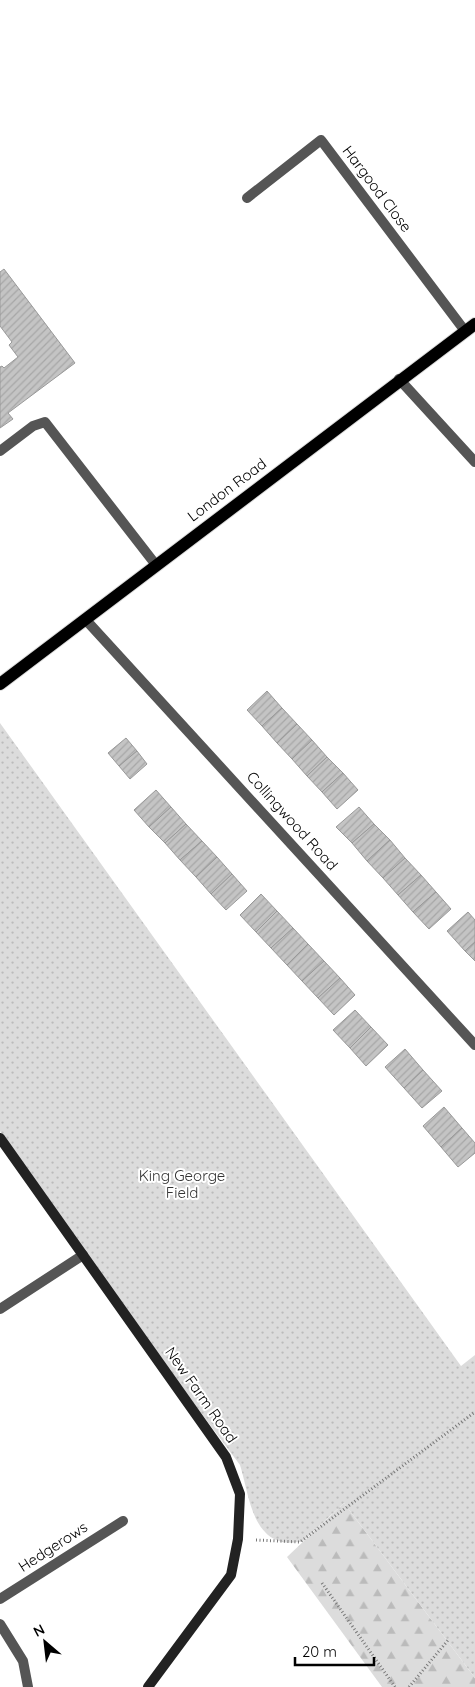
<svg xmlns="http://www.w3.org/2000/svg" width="475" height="1687" viewBox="0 0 475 1687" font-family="Quicksand,sans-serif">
	<defs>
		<pattern id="forest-firs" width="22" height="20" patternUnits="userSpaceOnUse" patternTransform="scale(1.25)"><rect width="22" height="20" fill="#dcdcdc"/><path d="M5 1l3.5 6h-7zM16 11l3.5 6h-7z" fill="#bbb"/></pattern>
		<pattern id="park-dots" width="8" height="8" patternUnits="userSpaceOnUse" patternTransform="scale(1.25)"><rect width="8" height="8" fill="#dcdcdc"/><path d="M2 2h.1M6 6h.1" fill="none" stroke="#bbb" stroke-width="1.8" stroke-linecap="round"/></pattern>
		<pattern id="building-hatch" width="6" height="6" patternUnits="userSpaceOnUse" patternTransform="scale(1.25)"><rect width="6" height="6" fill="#c4c4c4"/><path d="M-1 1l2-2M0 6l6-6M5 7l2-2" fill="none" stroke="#a7a7a7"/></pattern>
	</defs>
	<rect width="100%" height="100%" fill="#fff"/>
	<path fill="url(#forest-firs)" d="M344 1503 475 1678V1687H382L287 1557Z"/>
	<path fill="url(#park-dots)" d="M0 723 461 1366 475 1355V1678L344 1503 302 1542C295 1542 285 1544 279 1541 251 1532 248 1490 240 1465L83 1255 0 1131Z"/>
	<g fill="url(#building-hatch)" stroke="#999">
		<path d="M4 269 75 363 8 413 13 419 0 428V367L2 366 4 368 18 357 9 345 12 342 0 326V272Z"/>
		<path d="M267 691 282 708 262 726 247 710Z"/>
		<path d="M282 708 297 724 277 743 262 726Z"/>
		<path d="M297 724 312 740 292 759 277 743Z"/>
		<path d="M126 738 137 751 119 766 108 753Z"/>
		<path d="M312 740 327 757 307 776 292 759Z"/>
		<path d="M137 751 147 764 130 779 119 766Z"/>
		<path d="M327 757 343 773 322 792 307 776Z"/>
		<path d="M343 773 358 790 337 809 322 792Z"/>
		<path d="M156 790 171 807 149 827 134 810Z"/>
		<path d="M171 807 186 824 165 843 149 827Z"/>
		<path d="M359 807 374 824 352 843 336 827Z"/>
		<path d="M186 824 202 841 180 860 165 843Z"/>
		<path d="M374 824 390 840 367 861 352 843Z"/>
		<path d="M390 840 405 858 383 878 367 861Z"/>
		<path d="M202 841 217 857 196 877 180 860Z"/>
		<path d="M217 857 232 874 211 894 196 877Z"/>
		<path d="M405 858 421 875 398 895 383 878Z"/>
		<path d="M232 874 247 891 226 910 211 894Z"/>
		<path d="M421 875 436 892 413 912 398 895Z"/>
		<path d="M436 892 451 909 429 929 413 912Z"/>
		<path d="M261 894 277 911 256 932 240 915Z"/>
		<path d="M277 911 293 928 271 948 256 932Z"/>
		<path d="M468 912 475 920V942L465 951 447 931Z"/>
		<path d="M293 928 308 944 287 965 271 948Z"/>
		<path d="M475 942V961L465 951Z"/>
		<path d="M308 944 324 961 302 981 287 965Z"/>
		<path d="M324 961 340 978 318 998 302 981Z"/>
		<path d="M340 978 355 995 334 1015 318 998Z"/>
		<path d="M355 1010 371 1027 350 1048 333 1030Z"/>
		<path d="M371 1027 388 1045 366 1066 350 1048Z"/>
		<path d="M405 1049 423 1070 404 1088 385 1067Z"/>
		<path d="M423 1070 442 1091 422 1108 404 1088Z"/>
		<path d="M444 1107 462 1128 441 1147 423 1126Z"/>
		<path d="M462 1128 475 1143V1153L458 1167 441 1147Z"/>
	</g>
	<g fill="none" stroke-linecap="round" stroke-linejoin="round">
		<defs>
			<path id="primary" d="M0 684 475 324"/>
		</defs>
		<use href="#primary" stroke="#dbdbdb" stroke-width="14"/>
		<g stroke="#777" stroke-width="3" stroke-dasharray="1 2.5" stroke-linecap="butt">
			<path d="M256 1540 300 1542 475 1412"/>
			<path d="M322 1583 395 1687"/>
			<path d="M409 1687 449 1639"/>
		</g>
		<path stroke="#555" stroke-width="10" d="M0 451 33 426 45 422 156 565"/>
		<g stroke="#555" stroke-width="10">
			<path d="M247 198 321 140 465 331"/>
			<path d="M399 379 475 462"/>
			<path d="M85 619 475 1045"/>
			<path d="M0 1309 83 1255"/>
			<path d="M0 1599 123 1521"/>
			<path d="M0 1624 23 1661 28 1687"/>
		</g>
		<path stroke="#222" stroke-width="10" d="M0 1138 226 1457 240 1494 238 1539 231 1575 148 1687"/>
		<use href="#primary" stroke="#000" stroke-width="12"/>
	</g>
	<g text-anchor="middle" stroke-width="4" stroke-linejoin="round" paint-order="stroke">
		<g font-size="15" fill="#000" stroke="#fff">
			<text transform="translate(377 189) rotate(53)" y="5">Hargood Close</text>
			<text transform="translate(227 490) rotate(-37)" y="5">London Road</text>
			<text transform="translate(292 821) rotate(48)" y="5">Collingwood Road</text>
			<text transform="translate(201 1395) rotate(55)" y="5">New Farm Road</text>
			<text transform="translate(53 1547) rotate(-33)" y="5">Hedgerows</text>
		</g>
		<g font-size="15" fill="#333" stroke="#fff">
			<text x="182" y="1181">King George<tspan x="182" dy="17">Field</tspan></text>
		</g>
	</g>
	<g transform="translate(45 1642) rotate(332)" stroke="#ffffff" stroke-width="4" paint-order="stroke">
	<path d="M0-4L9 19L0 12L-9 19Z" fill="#000000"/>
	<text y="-8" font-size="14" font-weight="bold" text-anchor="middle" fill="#000000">N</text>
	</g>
	<path d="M295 1657v8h79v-8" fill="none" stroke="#000000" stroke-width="2.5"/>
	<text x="302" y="1657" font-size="15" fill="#000000" stroke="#ffffff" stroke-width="4" paint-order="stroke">20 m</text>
</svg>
